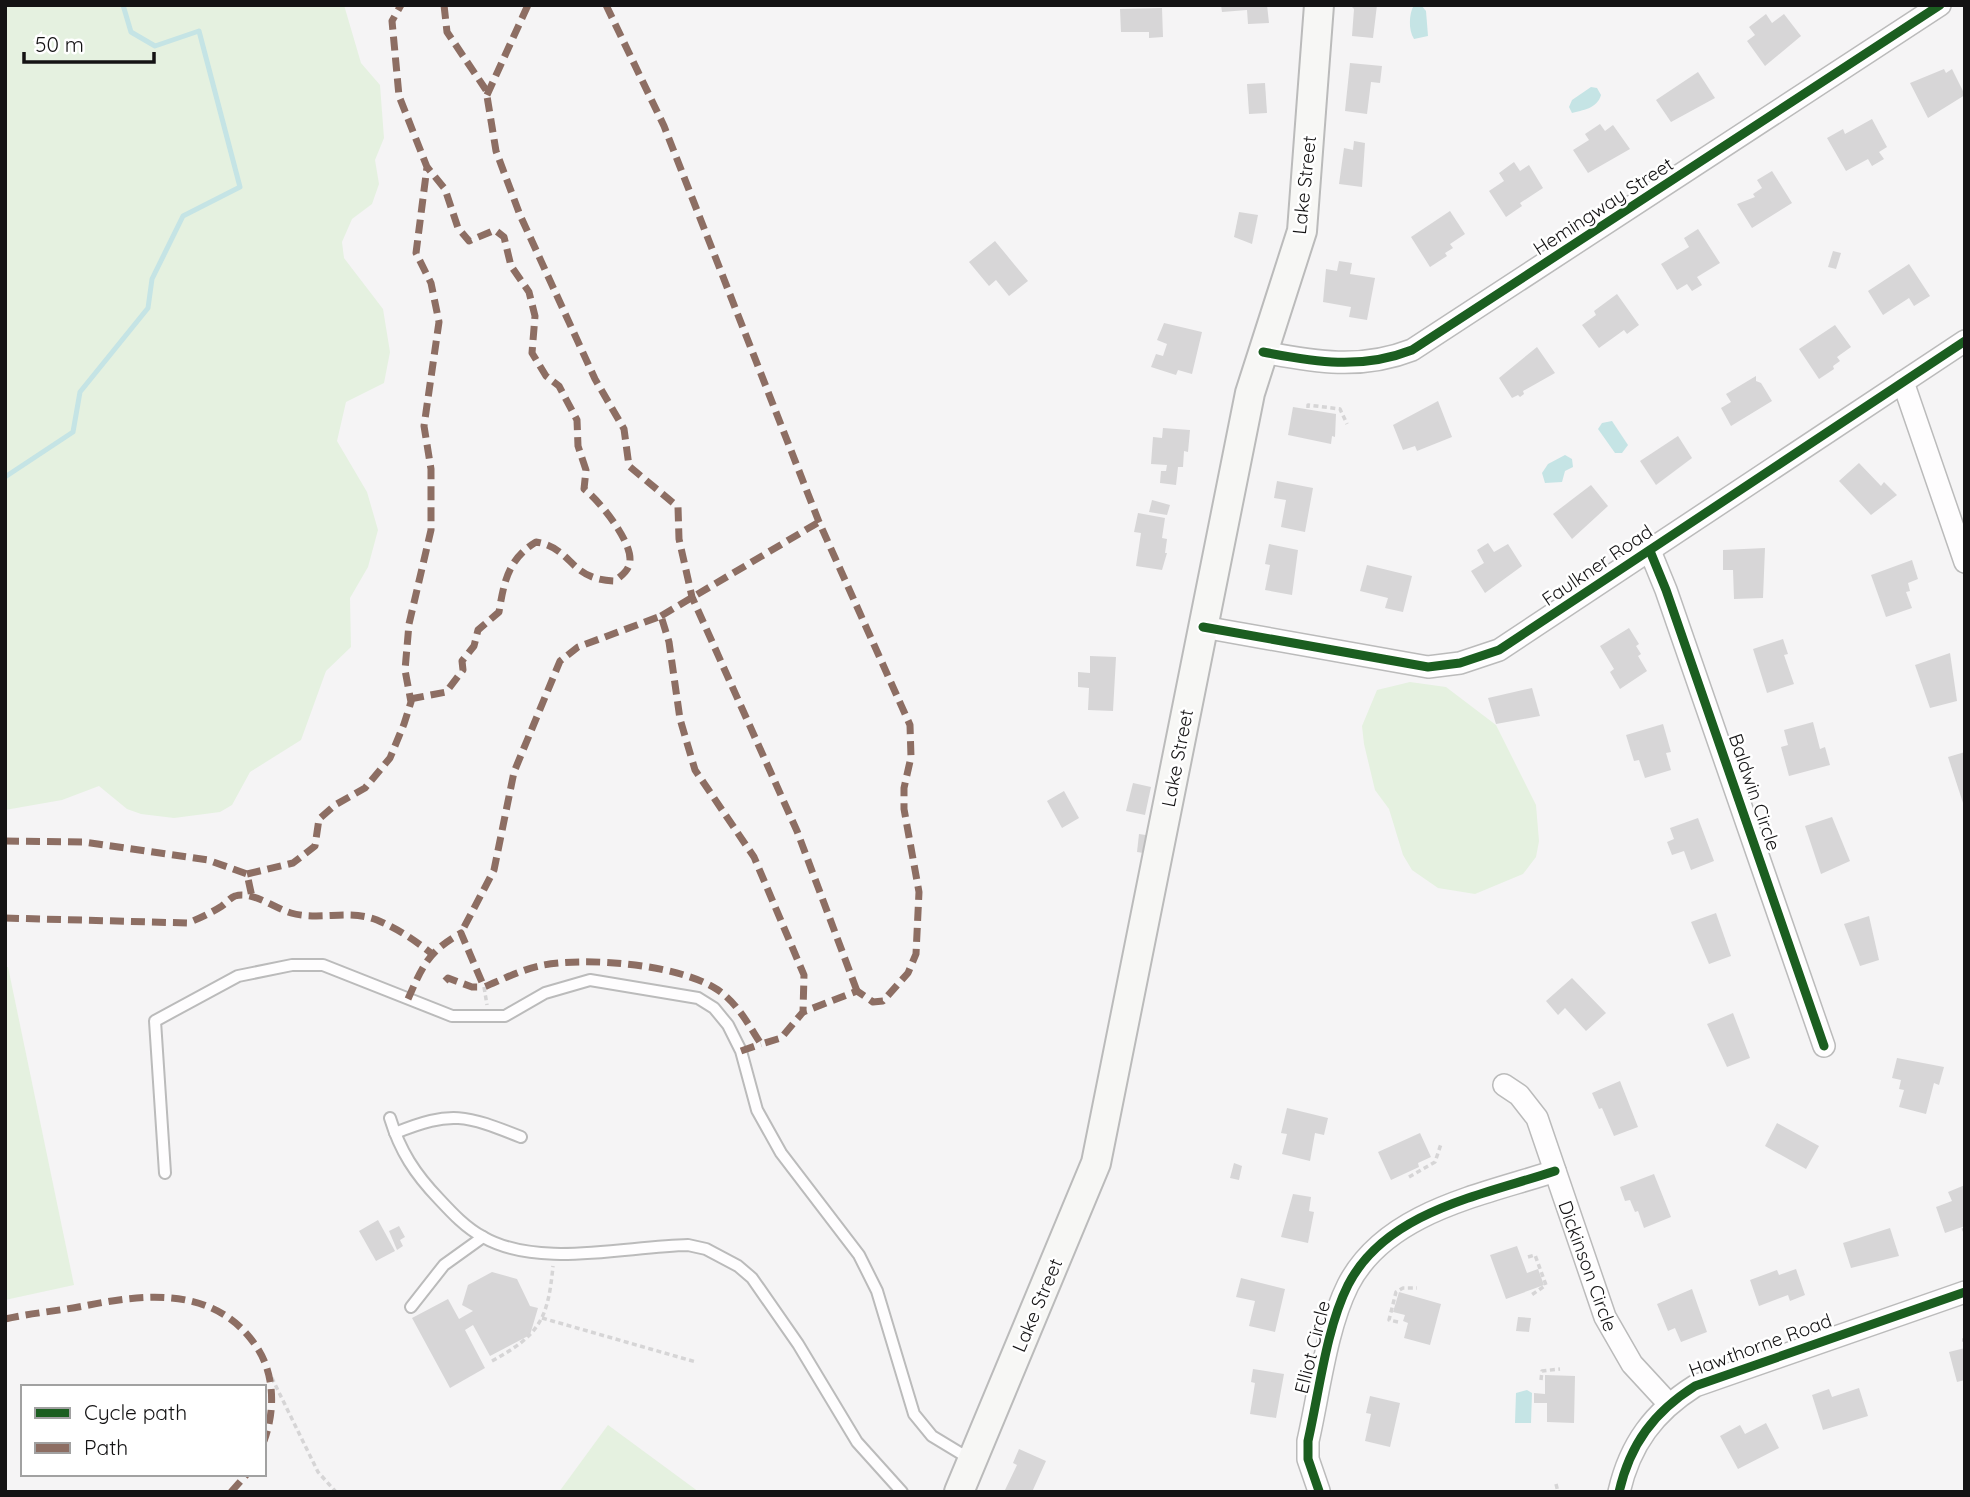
<svg xmlns="http://www.w3.org/2000/svg" width="1970" height="1497" viewBox="0 0 1970 1497" font-family="Quicksand,sans-serif">
	<rect width="100%" height="100%" fill="#f5f4f5"/>
	<g fill="#e5f1e0">
		<path d="M5 5H344L361 63 380 85 384 138 375 160 379 184 372 204 352 219 342 242 344 258 383 309 390 352 384 383 346 402 337 441 367 492 378 530 368 567 350 598 351 647 326 671 301 740 250 772 232 805 220 812 174 818 141 814 127 809 99 786 62 800 5 810Z"/>
		<path d="M1410 682 1446 687 1496 725 1536 805 1539 841 1536 857 1523 874 1475 894 1438 888 1412 870 1403 855 1389 809 1375 790 1364 744 1362 726 1377 690Z"/>
		<path d="M5 967H8L74 1285 5 1300Z"/>
		<path d="M608 1425 699 1492H559Z"/>
	</g>
	<g fill="#c5e4e5">
		<path d="M1414 5H1421L1426 11 1428 36 1414 39C1408 30 1409 13 1414 5Z"/>
		<path d="M1591 87 1597 88 1601 95C1597 109 1582 110 1572 113L1569 107 1572 100Z"/>
		<path d="M1612 421 1628 445 1622 453H1615L1598 429 1602 423Z"/>
		<path d="M1565 455 1572 459 1573 467 1565 471 1562 482 1545 483 1542 473 1548 464Z"/>
		<path d="M1527 1390 1532 1393 1531 1423H1515L1516 1393Z"/>
	</g>
	<g fill="none" stroke-linecap="round" stroke-linejoin="round">
		<path stroke="#c5e4e5" stroke-width="5" d="M5 477 73 432 80 392 148 308 152 279 183 216 240 187 199 31 155 46 131 32 123 5"/>
	</g>
	<g fill="#d7d6d7">
		<path d="M1221 5H1267L1269 23 1248 24 1247 10 1222 12Z"/>
		<path d="M1350 5H1377L1373 38 1352 36 1354 9Z"/>
		<path d="M1162 8 1163 37 1149 38V32H1121L1120 9Z"/>
		<path d="M1766 14 1772 23 1784 14 1801 36 1765 66 1747 41 1755 35 1749 27Z"/>
		<path d="M1350 63 1382 66 1380 83 1371 82 1367 114 1345 111Z"/>
		<path d="M1944 69 1946 73 1952 69 1965 95 1928 118 1910 83Z"/>
		<path d="M1698 72 1715 98 1671 122 1656 100Z"/>
		<path d="M1265 83 1267 113 1249 114 1247 84Z"/>
		<path d="M1872 119 1887 147 1879 152 1884 159 1872 166 1868 159 1846 171 1827 138 1843 129 1845 134Z"/>
		<path d="M1600 124 1605 131 1613 125 1630 149 1588 173 1573 150 1589 140 1585 134Z"/>
		<path d="M1354 141 1365 143 1362 187 1339 184 1344 148 1353 150Z"/>
		<path d="M1514 162 1520 171 1529 165 1543 188 1520 203 1522 206 1506 217 1489 191 1504 181 1499 173Z"/>
		<path d="M1772 171 1792 203 1752 228 1737 204 1755 197 1753 194 1762 188 1757 180Z"/>
		<path d="M1450 211 1465 234 1450 244 1453 248 1445 253 1447 256 1430 267 1411 237Z"/>
		<path d="M1239 212 1258 215 1252 244 1234 237Z"/>
		<path d="M1698 229 1720 263 1697 277 1702 285 1692 291 1687 284 1677 290 1661 264 1689 247 1684 238Z"/>
		<path d="M995 241 1028 281 1009 296 996 280 989 286 969 262Z"/>
		<path d="M1833 251 1841 253 1836 269 1828 267Z"/>
		<path d="M1339 261 1352 263 1350 274 1375 278 1367 320 1349 317 1351 307 1323 302 1326 269 1337 271Z"/>
		<path d="M1909 264 1930 296 1914 306 1909 298 1883 315 1868 291Z"/>
		<path d="M1617 294 1639 325 1627 334 1624 330 1599 348 1582 325 1596 315 1594 311Z"/>
		<path d="M1164 323 1202 332 1192 374 1178 370 1176 375 1151 367 1156 354 1163 356 1167 344 1157 340Z"/>
		<path d="M1835 325 1851 347 1837 357 1840 361 1833 366 1834 369 1819 379 1799 349Z"/>
		<path d="M1537 347 1555 373 1523 391 1524 394 1520 397 1518 395 1512 398 1499 378Z"/>
		<path d="M1756 376V381L1761 383 1772 401 1731 426 1721 408 1731 402 1726 394Z"/>
		<path d="M1438 401 1452 437 1417 451 1415 446 1403 450 1393 425Z"/>
		<path d="M1293 407 1336 414 1335 437 1332 436 1331 444 1288 435Z"/>
		<path d="M1163 428 1190 430 1188 452 1184 451 1183 467H1178L1176 485 1160 483 1161 471H1166L1167 465 1151 464 1153 437 1162 438Z"/>
		<path d="M1678 436 1692 458 1656 485 1640 461Z"/>
		<path d="M1859 463 1881 486 1884 482 1897 495 1871 515 1839 481Z"/>
		<path d="M1277 481 1313 488 1305 532 1281 527 1286 500 1274 498Z"/>
		<path d="M1591 485 1608 506 1572 539 1553 514Z"/>
		<path d="M1152 500 1170 505 1167 515 1149 512Z"/>
		<path d="M1138 513 1165 518 1162 538 1167 539 1165 553H1167L1162 570 1136 566 1141 533 1134 532Z"/>
		<path d="M1488 543 1494 552 1508 544 1522 566 1485 593 1471 571 1484 563 1477 550Z"/>
		<path d="M1269 544 1298 550 1292 595 1265 590 1270 565 1265 564Z"/>
		<path d="M1765 548 1763 598 1734 599 1733 570H1723V550Z"/>
		<path d="M1912 560 1918 579 1908 583 1910 591 1906 592 1912 608 1886 617 1871 575Z"/>
		<path d="M1367 565 1412 576 1403 612 1385 608 1388 598 1360 591Z"/>
		<path d="M1629 628 1639 644 1636 646 1641 654 1638 656 1647 671 1620 689 1610 672 1614 669 1600 646Z"/>
		<path d="M1783 639 1788 654 1784 655 1794 684 1767 693 1753 649Z"/>
		<path d="M1950 653 1957 701 1930 708 1915 665Z"/>
		<path d="M1090 656 1116 657 1113 711 1088 710 1089 688 1078 687V672L1090 673Z"/>
		<path d="M1532 688 1540 716 1496 724 1488 698Z"/>
		<path d="M1813 722 1820 749 1825 747 1830 765 1789 776 1781 747 1788 745 1784 730Z"/>
		<path d="M1663 724 1671 752 1666 753 1671 770 1645 778 1639 760 1634 761 1626 735Z"/>
		<path d="M1965 752V806H1964L1948 757Z"/>
		<path d="M1133 783 1151 787 1145 815 1126 811Z"/>
		<path d="M1064 791 1079 818 1062 828 1047 801Z"/>
		<path d="M1832 817 1850 861 1821 874 1805 826Z"/>
		<path d="M1698 818 1714 861 1691 870 1684 851 1672 855 1667 842 1674 839 1670 828Z"/>
		<path d="M1139 834 1152 836 1150 854 1137 852Z"/>
		<path d="M1716 913 1731 956 1709 964 1691 922Z"/>
		<path d="M1869 916 1879 960 1860 966 1844 924Z"/>
		<path d="M1572 978 1606 1013 1586 1031 1565 1008 1558 1015 1546 1001Z"/>
		<path d="M1733 1013 1750 1058 1727 1067 1707 1024Z"/>
		<path d="M1897 1058 1944 1067 1939 1085 1934 1083 1926 1114 1899 1107 1904 1090 1899 1089 1901 1080 1892 1078Z"/>
		<path d="M1620 1081 1638 1127 1614 1136 1602 1108 1599 1109 1592 1093Z"/>
		<path d="M1287 1108 1328 1118 1324 1135 1315 1133 1310 1161 1282 1154 1287 1134 1281 1133Z"/>
		<path d="M1777 1123 1819 1146 1806 1169 1765 1146Z"/>
		<path d="M1420 1133 1431 1157 1418 1163 1419 1167 1391 1180 1378 1152Z"/>
		<path d="M1234 1163 1242 1166 1239 1180 1230 1178Z"/>
		<path d="M1654 1174 1671 1217 1644 1228 1638 1211 1635 1212 1630 1200 1625 1201 1620 1187Z"/>
		<path d="M1965 1185V1226L1945 1233 1936 1207 1952 1201 1948 1192Z"/>
		<path d="M1293 1194 1311 1197 1309 1211 1314 1212 1308 1243 1281 1237Z"/>
		<path d="M378 1220 395 1251 376 1261 359 1231Z"/>
		<path d="M399 1226 405 1237 400 1240 403 1246 397 1250 389 1231Z"/>
		<path d="M1890 1228 1899 1256 1851 1268 1843 1243Z"/>
		<path d="M1517 1246 1527 1273 1538 1269 1544 1285 1506 1299 1490 1255Z"/>
		<path d="M1796 1269 1805 1295 1790 1301 1788 1295 1759 1306 1750 1280 1777 1270 1779 1275Z"/>
		<path d="M492 1272 517 1279 530 1306 538 1308 530 1335 490 1356 473 1325 465 1330 485 1368 450 1388 412 1318 448 1299 459 1319 473 1311 462 1305 468 1285Z"/>
		<path d="M1241 1278 1285 1289 1275 1332 1249 1326 1255 1301 1236 1297Z"/>
		<path d="M1692 1289 1707 1332 1681 1342 1675 1328 1668 1331 1657 1304Z"/>
		<path d="M1399 1292 1441 1304 1430 1345 1404 1338 1408 1323 1403 1321 1405 1315 1393 1312Z"/>
		<path d="M1518 1317 1531 1318 1529 1332 1516 1331Z"/>
		<path d="M1965 1348V1380L1957 1382 1949 1352Z"/>
		<path d="M1253 1369 1284 1374 1276 1418 1250 1414 1255 1383 1251 1382Z"/>
		<path d="M1545 1375 1575 1376 1574 1423 1547 1422V1403H1534V1393L1545 1394Z"/>
		<path d="M1859 1388 1868 1416 1823 1430 1812 1395 1829 1389 1832 1397Z"/>
		<path d="M1370 1396 1400 1403 1390 1447 1365 1441 1371 1414 1366 1413Z"/>
		<path d="M1766 1423 1779 1448 1738 1469 1720 1436 1740 1425 1745 1434Z"/>
		<path d="M1019 1449 1046 1461 1032 1492 1005 1490 1017 1465 1013 1463Z"/>
	</g>
	<g fill="none" stroke-linecap="round" stroke-linejoin="round">
		<defs>
			<g id="lane">
				<path d="M390 1118C400 1151 415 1174 439 1199 452 1213 466 1228 483 1237 539 1269 626 1246 688 1245L706 1249 738 1266 752 1278 798 1344 857 1442 902 1492"/>
				<path d="M395 1133C452 1110 465 1115 521 1137"/>
				<path d="M165 1173 155 1021 238 976 292 965H323L452 1016H505L545 993 590 980 698 998 714 1008 728 1025 741 1051 757 1110 781 1153 859 1255 877 1291 914 1414 932 1436 970 1459"/>
				<path d="M411 1307 444 1265 483 1237"/>
			</g>
			<g id="street">
				<path d="M1263 352C1315 362 1361 370 1412 350L1940 5"/>
				<path d="M1903 382 1965 562"/>
				<path d="M1650 551 1666 590 1824 1046"/>
				<path d="M1203 627 1428 667 1460 663 1499 650 1965 341"/>
				<path d="M1504 1085 1519 1095 1537 1118 1605 1317 1632 1364 1668 1403"/>
				<path d="M1319 1491 1308 1459V1441C1319 1393 1326 1329 1348 1285 1386 1211 1483 1195 1555 1171"/>
				<path d="M1619 1492C1630 1444 1654 1412 1695 1386L1965 1292"/>
			</g>
			<path id="secondary" d="M959 1492 1096 1163 1250 393 1302 231 1319 5"/>
		</defs>
		<use href="#lane" stroke="#bbb" stroke-width="14"/>
		<use href="#street" stroke="#bbb" stroke-width="24"/>
		<use href="#secondary" stroke="#bbb" stroke-width="32"/>
		<g stroke="#d6d5d6" stroke-width="3.5" stroke-dasharray="5 3.5" stroke-linecap="butt">
			<path d="M1308 408V405L1340 409 1347 424"/>
			<path d="M484 987 487 1005"/>
			<path d="M1409 1177 1435 1162 1441 1144"/>
			<path d="M1963 1228 1965 1232"/>
			<path d="M1528 1257 1535 1255 1546 1285 1530 1296"/>
			<path d="M542 1318 696 1362"/>
			<path d="M1398 1322 1389 1320 1396 1292 1403 1288H1417"/>
			<path d="M1962 1340H1965"/>
			<path d="M492 1361C539 1335 548 1320 553 1266"/>
			<path d="M268 1370 318 1472 336 1492"/>
			<path d="M1541 1380 1542 1371 1560 1369"/>
			<path d="M1556 1484 1558 1492"/>
		</g>
		<use href="#lane" stroke="#fefdfe" stroke-width="10"/>
		<use href="#street" stroke="#fefdfe" stroke-width="21"/>
		<use href="#secondary" stroke="#f7f7f5" stroke-width="28"/>
		<g stroke="#8d6e63" stroke-width="7" stroke-dasharray="14 7" stroke-linecap="butt">
			<path d="M444 5 447 32 486 90 496 151 520 215 595 379 624 429 629 466 678 507 679 539 692 597 797 831 857 991"/>
			<path d="M606 5 664 126 819 522 910 725 911 757 904 788V809L919 892 916 954 908 973 883 1001 873 1002 857 991 803 1012"/>
			<path d="M487 95 528 5"/>
			<path d="M661 616 819 522"/>
			<path d="M410 699 446 692 463 670 462 661 474 646 478 630 499 612C504 582 508 559 536 542 573 548 569 580 615 581 622 575 630 570 630 559 630 539 599 500 584 489L586 470 578 446 577 420 559 386 546 376 532 353 535 316 529 292 511 266 504 237 495 230 469 241 458 228 445 189 427 167"/>
			<path d="M5 841 84 842 208 860 247 874 252 897"/>
			<path d="M247 874 293 863 315 846 319 819 335 805 365 788 390 758 404 724 411 702 405 670 409 624 431 530V469L424 426 439 322 431 283 416 253 427 167 399 96 392 21 401 5"/>
			<path d="M5 918 188 923C200 918 211 913 222 906 226 903 230 898 235 896 253 891 274 908 291 913 319 921 350 909 377 920 398 929 413 939 431 953"/>
			<path d="M445 981 448 978 472 987H484"/>
			<path d="M408 999C423 965 428 952 461 933L484 987C501 980 521 970 539 966 583 956 680 964 718 990 738 1004 748 1024 761 1044L781 1038 803 1012 804 975 754 857 695 770 680 719 669 642 661 616 578 647 560 661 514 772 494 870 461 933"/>
			<path d="M741 1051 761 1044"/>
			<path d="M5 1319C31 1313 58 1311 84 1306 147 1293 218 1286 258 1349 275 1376 275 1412 264 1441"/>
			<path d="M231 1492 247 1474"/>
		</g>
		<defs>
			<g id="cycleway">
				<path d="M1263 352C1315 362 1361 370 1412 350L1940 5"/>
				<path d="M1650 551 1666 590 1824 1046"/>
				<path d="M1203 627 1428 667 1460 663 1499 650 1965 341"/>
				<path d="M1319 1491 1308 1459V1441C1319 1393 1326 1329 1348 1285 1386 1211 1483 1195 1555 1171"/>
				<path d="M1619 1492C1630 1444 1654 1412 1695 1386L1965 1292"/>
			</g>
		</defs>
		<use href="#cycleway" stroke="#fff" stroke-width="13"/>
		<use href="#cycleway" stroke="#1b5e20" stroke-width="9"/>
	</g>
	<g text-anchor="middle" stroke-width="5" stroke-linejoin="round" paint-order="stroke">
		<g font-size="19" fill="#141314" stroke="#fff">
			<text transform="translate(1304 185) rotate(-84)" y="7">Lake Street</text>
			<text transform="translate(1603 206) rotate(-33)" y="7">Hemingway Street</text>
			<text transform="translate(1597 565) rotate(-34)" y="7">Faulkner Road</text>
			<text transform="translate(1177 758) rotate(-79)" y="7">Lake Street</text>
			<text transform="translate(1755 792) rotate(71)" y="7">Baldwin Circle</text>
			<text transform="translate(1588 1266) rotate(70)" y="7">Dickinson Circle</text>
			<text transform="translate(1037 1305) rotate(-67)" y="7">Lake Street</text>
			<text transform="translate(1760 1345) rotate(-20)" y="7">Hawthorne Road</text>
			<text transform="translate(1312 1347) rotate(-76)" y="7">Elliot Circle</text>
		</g>
	</g>
	<rect width="1970" height="1497" fill="none" stroke="#141314" stroke-width="14"/>
	<rect x="21" y="1385" width="245" height="91" fill="#ffffff" stroke="#a1a1a1" stroke-width="2"/>
	<rect x="35" y="1408" width="35" height="10" fill="#1b5e20" stroke="#a1a1a1" stroke-width="2"/>
	<text x="84" y="1420" font-size="21" fill="#141314">Cycle path</text>
	<rect x="35" y="1443" width="35" height="10" fill="#8d6e63" stroke="#a1a1a1" stroke-width="2"/>
	<text x="84" y="1455" font-size="21" fill="#141314">Path</text>
	<path d="M24 52v10h130v-10" fill="none" stroke="#141314" stroke-width="3.5"/>
	<text x="35" y="52" font-size="21" fill="#141314" stroke="#ffffff" stroke-width="5" paint-order="stroke">50 m</text>
</svg>
